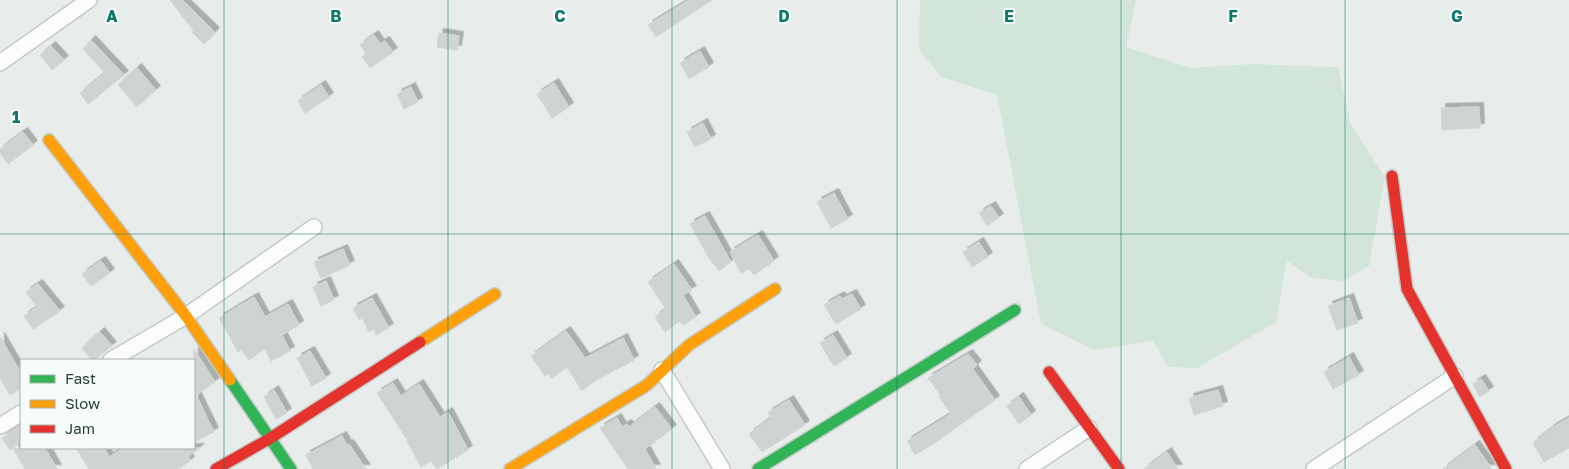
<svg xmlns="http://www.w3.org/2000/svg" width="1569" height="469" viewBox="0 0 1569 469" font-family="'Golos Text',sans-serif">
	<defs>
		<filter id="shadow"><feDropShadow dx="4.5" dy="-4.5" stdDeviation="0" flood-color="#0004"/></filter>
	</defs>
	<rect width="100%" height="100%" fill="#e8edeb"/>
	<path fill="#d1e6d8" d="M920 0H1136L1126 47 1191 68 1251 64 1338 67 1351 125 1385 177 1369 266 1343 281 1312 278 1287 261 1276 322 1197 368 1168 367 1153 341 1094 350 1041 324 997 95 941 77 919 50Z"/>
	<g fill="#cfd4d2" stroke="#d1d6d4" filter="url(#shadow)">
		<path d="M170 0H182L215 32 204 44 192 32 194 31Z"/>
		<path d="M689 0H712L656 37 648 25Z"/>
		<path d="M439 33 459 36 457 50 437 47Z"/>
		<path d="M374 35 380 44 385 41 393 52 370 68 362 57 366 54 360 45Z"/>
		<path d="M91 40 124 75 88 104 80 93 105 73 83 49Z"/>
		<path d="M51 46 64 60 52 70 40 55Z"/>
		<path d="M700 51 709 67 689 79 680 63Z"/>
		<path d="M137 68 156 90 137 107 118 85Z"/>
		<path d="M554 83 569 107 552 118 537 94Z"/>
		<path d="M321 85 329 97 305 113 298 101Z"/>
		<path d="M411 87 418 102 404 109 397 94Z"/>
		<path d="M1479 107 1480 128 1442 130 1441 108Z"/>
		<path d="M703 123 711 139 695 147 687 132Z"/>
		<path d="M23 132 33 145 8 164 0 153V149Z"/>
		<path d="M834 193 848 219 831 228 817 202Z"/>
		<path d="M991 206 999 218 987 226 979 213Z"/>
		<path d="M705 216 731 262 719 271 709 258 690 224Z"/>
		<path d="M758 235 774 261 754 275 749 269 741 273 730 252Z"/>
		<path d="M979 242 988 257 972 267 963 252Z"/>
		<path d="M343 249 350 265 321 278 314 262Z"/>
		<path d="M101 261 110 273 91 286 82 274Z"/>
		<path d="M674 264 692 290 683 295 696 317 683 325 680 321 665 332 655 317 666 309 648 282Z"/>
		<path d="M326 281 334 300 321 306 313 287Z"/>
		<path d="M38 284 60 311 33 329 24 316 37 307 26 292Z"/>
		<path d="M852 294 861 309 836 324 824 305 840 296 842 299Z"/>
		<path d="M254 297 265 317 288 304 299 325 282 335 290 351 271 361 265 349 249 360 241 350 238 352 219 318Z"/>
		<path d="M372 298 389 328 376 335 374 329 369 332 362 318 359 320 353 308Z"/>
		<path d="M1349 298 1358 323 1337 330 1328 306Z"/>
		<path d="M566 331 585 358 623 338 634 360 593 382 582 391 567 367 552 378 548 374 545 376 531 356Z"/>
		<path d="M100 332 112 346 94 360H92L82 348Z"/>
		<path d="M833 335 847 358 834 366 820 343Z"/>
		<path d="M0 337 21 373V389L10 395 0 378Z"/>
		<path d="M194 349 215 382 196 395 214 432 194 442Z"/>
		<path d="M310 351 326 378 312 386 297 358Z"/>
		<path d="M968 354 977 365 973 369 995 400 939 440 915 455 907 441 951 414 939 397 941 396 928 378Z"/>
		<path d="M1349 357 1359 375 1333 389 1324 372Z"/>
		<path d="M1481 379 1489 391 1480 397 1473 384Z"/>
		<path d="M393 383 401 396 419 384 440 417 448 412 468 450 437 469 431 461 421 467 407 441H408L377 393Z"/>
		<path d="M274 390 287 413 276 419 264 397Z"/>
		<path d="M1218 390 1223 406 1194 415 1189 398Z"/>
		<path d="M1019 397 1031 415 1019 424 1007 406Z"/>
		<path d="M789 400 805 425 762 452 749 434 771 418 768 413Z"/>
		<path d="M655 407 672 429 645 449 656 469H628L600 428 617 418 622 427 627 424 629 427Z"/>
		<path d="M1569 418V448L1544 462 1533 443 1553 427Z"/>
		<path d="M21 425V442L10 450 2 438Z"/>
		<path d="M342 436 347 445 349 444 366 469H313L306 455Z"/>
		<path d="M1475 445 1492 469H1443Z"/>
		<path d="M13 448H45L57 469H25Z"/>
		<path d="M76 448H104L109 457 124 448H200L188 457 190 461 179 469H89Z"/>
		<path d="M1167 452 1178 469H1144Z"/>
	</g>
	<g fill="none" stroke-linecap="round" stroke-linejoin="round">
		<defs>
			<g id="street">
				<path d="M0 63 89 0"/>
				<path d="M111 360 186 316 314 227"/>
				<path d="M662 370 722 469"/>
				<path d="M0 426 21 413"/>
				<path d="M1027 469 1089 428"/>
				<path d="M1314 469 1455 376"/>
			</g>
			<g id="fast">
				<path d="M230 380 291 469"/>
				<path d="M758 469 1015 310"/>
			</g>
			<g id="slow">
				<path d="M49 140 186 316 230 380"/>
				<path d="M420 342 495 294"/>
				<path d="M510 469 647 385 689 345 775 289"/>
			</g>
			<g id="jam">
				<path d="M1392 176 1407 289 1506 469"/>
				<path d="M1049 372 1119 469"/>
				<path d="M216 469 269 439 420 342"/>
			</g>
		</defs>
		<use href="#street" stroke="#c5cac8" stroke-width="18"/>
		<use href="#fast" stroke="#c3cbc8" stroke-width="14"/>
		<use href="#slow" stroke="#c3cbc8" stroke-width="14"/>
		<use href="#jam" stroke="#c3cbc8" stroke-width="14"/>
		<use href="#street" stroke="#fcfcfc" stroke-width="15"/>
		<use href="#fast" stroke="#30b455" stroke-width="11"/>
		<use href="#slow" stroke="#ff9f0a" stroke-width="11"/>
		<use href="#jam" stroke="#e5322d" stroke-width="11"/>
	</g>
	<path fill="none" stroke="#0f766e" stroke-width="1" stroke-opacity="0.55" d="M224 0V469M448 0V469M672 0V469M897 0V469M1121 0V469M1345 0V469M0 234H1569"/>
	<g font-size="16" text-anchor="middle" font-weight="bold" fill="#0f766e" stroke="#f7fbf9" stroke-width="4" stroke-linejoin="round" paint-order="stroke">
		<text x="112" y="22">A</text>
		<text x="336" y="22">B</text>
		<text x="560" y="22">C</text>
		<text x="784" y="22">D</text>
		<text x="1009" y="22">E</text>
		<text x="1233" y="22">F</text>
		<text x="1457" y="22">G</text>
		<text x="16" y="123">1</text>
	</g>
	<rect x="20" y="359" width="175" height="90" fill="#f7fbf9" stroke="#a3b1ad"/>
	<rect x="30" y="375" width="25" height="8" fill="#30b455" stroke="#a3b1ad"/>
	<text x="65" y="384" font-size="15" fill="#24423a">Fast</text>
	<rect x="30" y="400" width="25" height="8" fill="#ff9f0a" stroke="#a3b1ad"/>
	<text x="65" y="409" font-size="15" fill="#24423a">Slow</text>
	<rect x="30" y="425" width="25" height="8" fill="#e5322d" stroke="#a3b1ad"/>
	<text x="65" y="434" font-size="15" fill="#24423a">Jam</text>
</svg>
